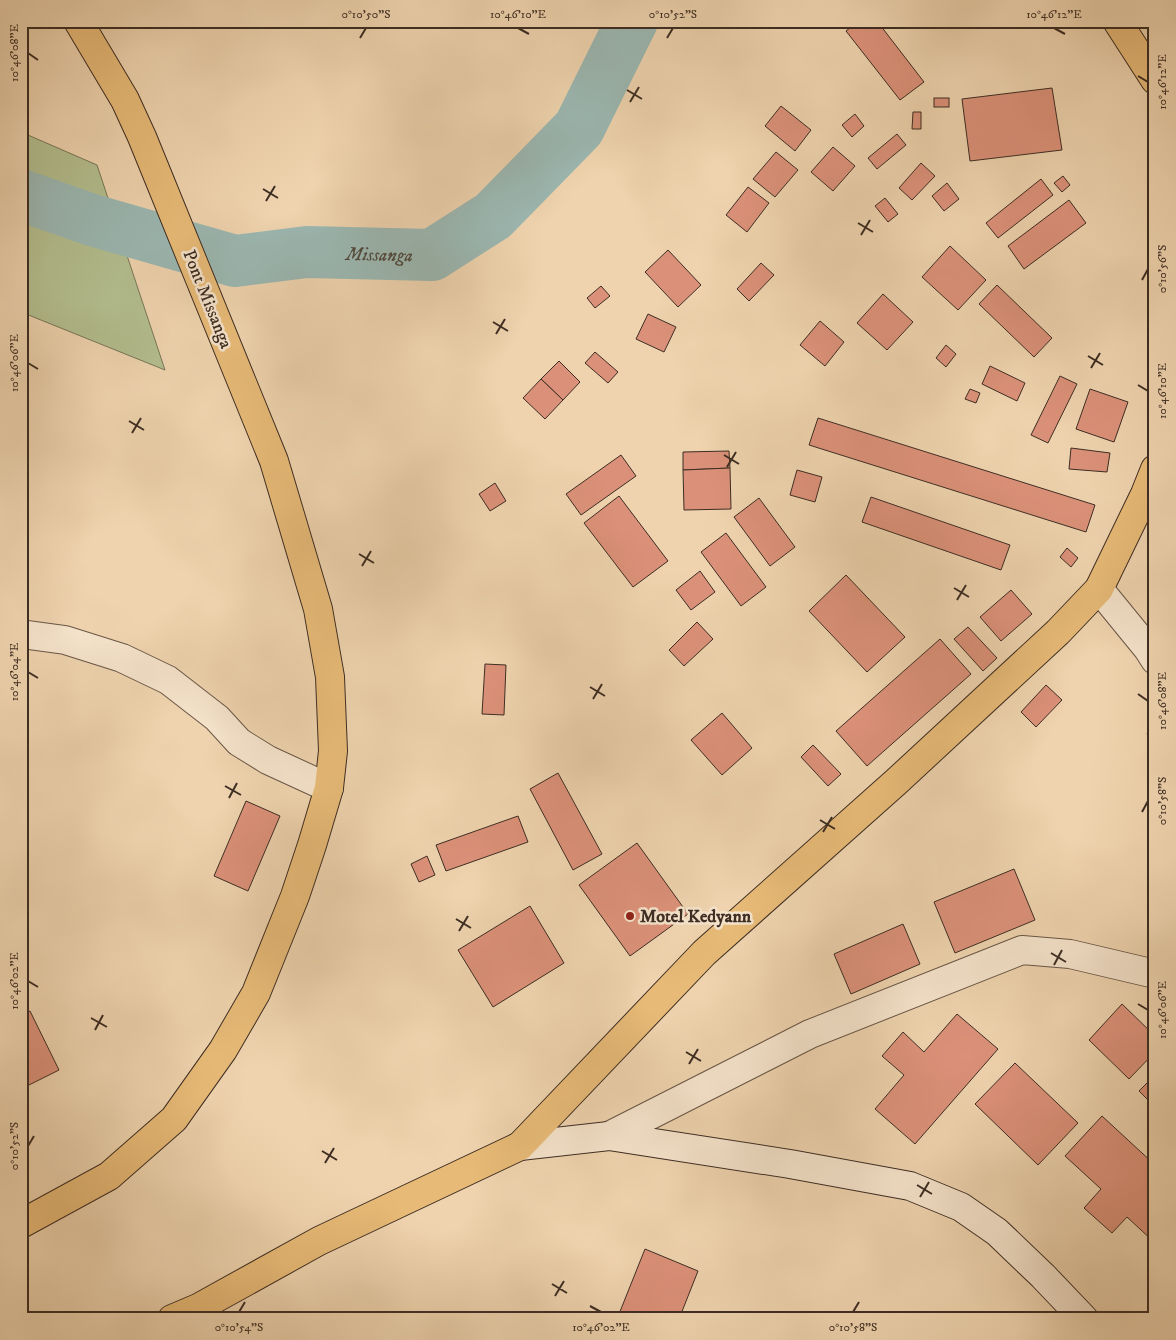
<svg xmlns="http://www.w3.org/2000/svg" width="1176" height="1340" viewBox="0 0 1176 1340" font-family="'IM FELL DW Pica',serif">
	<rect width="100%" height="100%" fill="#eed3ae"/>
	<filter id="stains"><feTurbulence type="fractalNoise" baseFrequency=".004" numOctaves="4"/><feColorMatrix values="0 0 0 0 .2 0 0 0 0 .09 0 0 0 0 .02 0 0 0 .5 -.17"/></filter>
	<radialGradient id="worn" r=".72"><stop offset=".6" stop-color="#630" stop-opacity="0"/><stop offset="1" stop-color="#630" stop-opacity=".3"/></radialGradient>
	<path fill="#b3be8f" stroke="#787659" d="M21 132 97 165 165 370 21 312Z"/>
	<g fill="none" stroke-linecap="round" stroke-linejoin="round">
		<path stroke="#9bb7b1" stroke-width="52" id="s1" d="M21 195 92 220 235 261 307 252 432 255 493 216 579 128 632 21"/>
	</g>
	<g fill="#db9179" stroke="#3d2d23">
		<path d="M859 21H877L924 82 900 100 846 31Z"/>
		<path d="M1052 88 1062 150 970 161 962 99Z"/>
		<rect x="934" y="98" width="15" height="9"/>
		<path d="M781 106 811 130 795 151 765 126Z"/>
		<path d="M913 112H921V129H912Z"/>
		<path d="M855 114 864 126 852 137 842 125Z"/>
		<path d="M897 134 906 145 877 169 868 158Z"/>
		<path d="M833 147 855 166 833 191 811 172Z"/>
		<path d="M776 152 798 170 775 197 753 179Z"/>
		<path d="M921 163 935 176 912 200 899 188Z"/>
		<path d="M1063 176 1070 185 1062 192 1054 183Z"/>
		<path d="M1041 179 1053 195 998 238 986 223Z"/>
		<path d="M947 183 959 199 944 211 932 196Z"/>
		<path d="M748 187 769 203 747 232 726 215Z"/>
		<path d="M885 198 898 214 888 222 875 206Z"/>
		<path d="M1069 200 1086 223 1024 269 1008 246Z"/>
		<path d="M950 246 986 280 958 310 922 277Z"/>
		<path d="M668 250 701 285 678 307 645 272Z"/>
		<path d="M761 263 774 275 749 301 737 289Z"/>
		<path d="M997 285 1052 338 1034 357 979 304Z"/>
		<path d="M601 286 610 296 595 308 587 298Z"/>
		<path d="M883 294 913 322 887 350 857 323Z"/>
		<path d="M648 314 676 327 664 352 636 339Z"/>
		<path d="M820 321 844 342 825 366 800 345Z"/>
		<path d="M946 345 956 354 946 367 936 358Z"/>
		<path d="M595 352 618 372 608 383 585 363Z"/>
		<path d="M559 361 580 382 563 400 541 379Z"/>
		<path d="M990 366 1025 383 1017 401 982 384Z"/>
		<path d="M1060 376 1077 384 1048 443 1031 435Z"/>
		<path d="M541 379 563 400 545 419 523 398Z"/>
		<path d="M970 389 980 393 976 403 965 399Z"/>
		<path d="M1090 389 1128 402 1114 442 1076 429Z"/>
		<path d="M818 418 1095 505 1086 532 809 445Z"/>
		<path d="M1071 448 1110 453 1107 472 1069 469Z"/>
		<path d="M729 451 730 468 683 470V452Z"/>
		<path d="M621 455 636 476 581 515 566 494Z"/>
		<path d="M730 468 731 509 684 510 683 470Z"/>
		<path d="M797 470 822 477 815 502 790 495Z"/>
		<path d="M495 483 506 501 490 511 479 494Z"/>
		<path d="M619 496 668 561 633 587 584 523Z"/>
		<path d="M871 497 1010 545 1001 570 862 522Z"/>
		<path d="M759 498 795 547 770 566 734 517Z"/>
		<path d="M726 533 766 587 741 606 701 552Z"/>
		<path d="M1067 548 1078 558 1071 567 1060 557Z"/>
		<path d="M700 571 715 592 691 610 676 590Z"/>
		<path d="M846 575 905 637 867 672 809 611Z"/>
		<path d="M1011 590 1032 614 1001 641 980 617Z"/>
		<path d="M697 622 713 639 684 666 669 650Z"/>
		<path d="M968 627 997 658 983 671 954 639Z"/>
		<path d="M940 639 971 674 867 766 836 731Z"/>
		<path d="M485 664 506 665 504 715 482 714Z"/>
		<path d="M1046 685 1062 700 1036 727 1021 712Z"/>
		<path d="M722 713 752 748 722 775 691 740Z"/>
		<path d="M1155 729V747L1147 733Z"/>
		<path d="M813 745 841 774 828 786 801 757Z"/>
		<path d="M558 773 602 854 573 870 530 789Z"/>
		<path d="M246 801 280 816 248 891 214 876Z"/>
		<path d="M518 816 528 842 446 871 436 845Z"/>
		<path d="M637 843 688 914 630 956 579 885Z"/>
		<path d="M427 856 435 875 419 882 411 864Z"/>
		<path d="M1014 869 1035 920 955 953 934 902Z"/>
		<path d="M530 906 564 963 493 1007 458 950Z"/>
		<path d="M903 924 920 964 851 994 834 954Z"/>
		<path d="M1122 1004 1155 1036V1052L1129 1079 1089 1040Z"/>
		<path d="M30 1011 59 1070 21 1089V1015Z"/>
		<path d="M957 1014 998 1049 915 1144 875 1109 904 1075 882 1056 903 1032 924 1052Z"/>
		<path d="M1015 1063 1078 1123 1038 1165 975 1104Z"/>
		<path d="M1155 1075V1107L1139 1091Z"/>
		<path d="M1102 1116 1155 1165V1243L1127 1217 1112 1233 1084 1208 1101 1189 1065 1156Z"/>
		<path d="M645 1249 698 1271 679 1319H617Z"/>
		<path d="M520 1314 535 1319H519Z"/>
	</g>
	<g fill="none" stroke-linecap="round" stroke-linejoin="round">
		<defs>
			<g id="street">
				<path d="M1099 589 1148 649 1155 660"/>
				<path d="M21 634 65 640 122 658 168 680 217 718 239 742 268 760 329 788"/>
				<path d="M609 1136 810 1034 1022 950 1070 954 1155 974"/>
			</g>
			<path id="secondary" d="M520 1146 609 1136 790 1164 910 1186 961 1207 997 1232 1043 1276 1084 1319"/>
			<g id="highway">
				<path d="M1117 21 1155 80"/>
				<path d="M21 1224 109 1176 174 1119 223 1050 256 993 295 896 312 845 329 788 333 751 330 677 318 609 274 461 142 137 125 100 78 21"/>
				<path d="M172 1319 198 1308 319 1241 520 1146 704 953 896 782 1058 632 1099 589 1145 494 1155 469"/>
			</g>
		</defs>
		<use href="#street" stroke="#695646" stroke-width="30"/>
		<use href="#secondary" stroke="#3d2d23" stroke-width="30"/>
		<use href="#highway" stroke="#3d2d23" stroke-width="30"/>
		<use href="#street" stroke="#f4e2ca" stroke-width="28"/>
		<use href="#secondary" stroke="#f4e2ca" stroke-width="28"/>
		<use href="#highway" stroke="#e7ba77" stroke-width="28"/>
	</g>
	<path fill="none" stroke="#3d2d23" stroke-width="2" d="M518 28 529 34M1054 28 1065 34M360 38 366 28M667 38 673 28M28 53 38 60M1138 76 1148 82M627 90 642 99M630 102 639 87M263 189 278 198M266 201 275 186M858 223 873 232M861 235 870 220M1142 280 1148 269M493 322 508 331M496 334 505 319M1088 356 1103 365M28 363 38 369M1091 368 1100 353M1138 385 1148 391M129 421 144 430M132 433 141 418M724 455 739 464M727 467 736 452M359 554 374 563M362 566 371 551M954 588 969 597M957 600 966 585M28 672 38 678M590 687 605 696M1138 694 1148 701M593 699 602 684M225 786 241 795M229 798 237 783M1142 812 1148 801M820 820 835 829M823 832 832 817M456 919 471 928M459 931 468 916M1051 953 1066 962M1054 965 1062 950M28 981 38 987M1138 1004 1148 1010M91 1018 107 1027M95 1030 103 1015M686 1052 701 1061M689 1064 698 1049M28 1146 34 1136M322 1151 337 1160M325 1163 334 1148M917 1185 932 1194M920 1197 929 1182M552 1284 567 1293M555 1296 564 1281M590 1306 601 1312M239 1312 245 1302M853 1312 859 1302"/>
	<circle fill="#8f2418" stroke="#f4e2ca" stroke-width="2" cx="630" cy="916" r="5"/>
	<g text-anchor="middle" stroke-width="5" stroke-linejoin="round" paint-order="stroke">
		<g font-size="18" fill="#3d2d23" stroke="#f4e2ca">
			<text transform="translate(208 299) rotate(68)" y="6">Pont Missanga</text>
		</g>
		<g font-size="18" font-weight="bold" fill="#3d2d23" stroke="#f4e2ca" text-anchor="start">
			<text x="640" y="922">Motel Kedyann</text>
		</g>
		<g font-size="19" font-style="italic" fill="#50493f" stroke="#f4e2ca">
			<text dy="7" stroke="none"><textPath href="#s1" startOffset="369">Missanga</textPath></text>
		</g>
	</g>
	<rect width="1176" height="1340" fill="none" stroke="#eed3ae" stroke-width="55"/>
	<rect x="28" y="28" width="1120" height="1284" fill="none" stroke="#3d2d23" stroke-width="2"/>
	<g font-size="12" text-anchor="middle" fill="#3d2d23">
		<text x="366" y="18">0°10'50"S</text>
		<text x="518" y="18">10°46'10"E</text>
		<text x="673" y="18">0°10'52"S</text>
		<text x="1054" y="18">10°46'12"E</text>
		<text transform="translate(14 53) rotate(-90)" y="4">10°46'08"E</text>
		<text transform="translate(1162 82) rotate(-90)" y="4">10°46'12"E</text>
		<text transform="translate(1162 269) rotate(-90)" y="4">0°10'56"S</text>
		<text transform="translate(14 363) rotate(-90)" y="4">10°46'06"E</text>
		<text transform="translate(1162 391) rotate(-90)" y="4">10°46'10"E</text>
		<text transform="translate(14 672) rotate(-90)" y="4">10°46'04"E</text>
		<text transform="translate(1162 701) rotate(-90)" y="4">10°46'08"E</text>
		<text transform="translate(1162 801) rotate(-90)" y="4">0°10'58"S</text>
		<text transform="translate(14 981) rotate(-90)" y="4">10°46'02"E</text>
		<text transform="translate(1162 1010) rotate(-90)" y="4">10°46'06"E</text>
		<text transform="translate(14 1146) rotate(-90)" y="4">0°10'52"S</text>
		<text x="239" y="1331">0°10'54"S</text>
		<text x="601" y="1331">10°46'02"E</text>
		<text x="853" y="1331">0°10'58"S</text>
	</g>
	<rect width="100%" height="100%" filter="url(#stains)"/>
	<rect width="100%" height="100%" fill="url(#worn)"/>
</svg>
